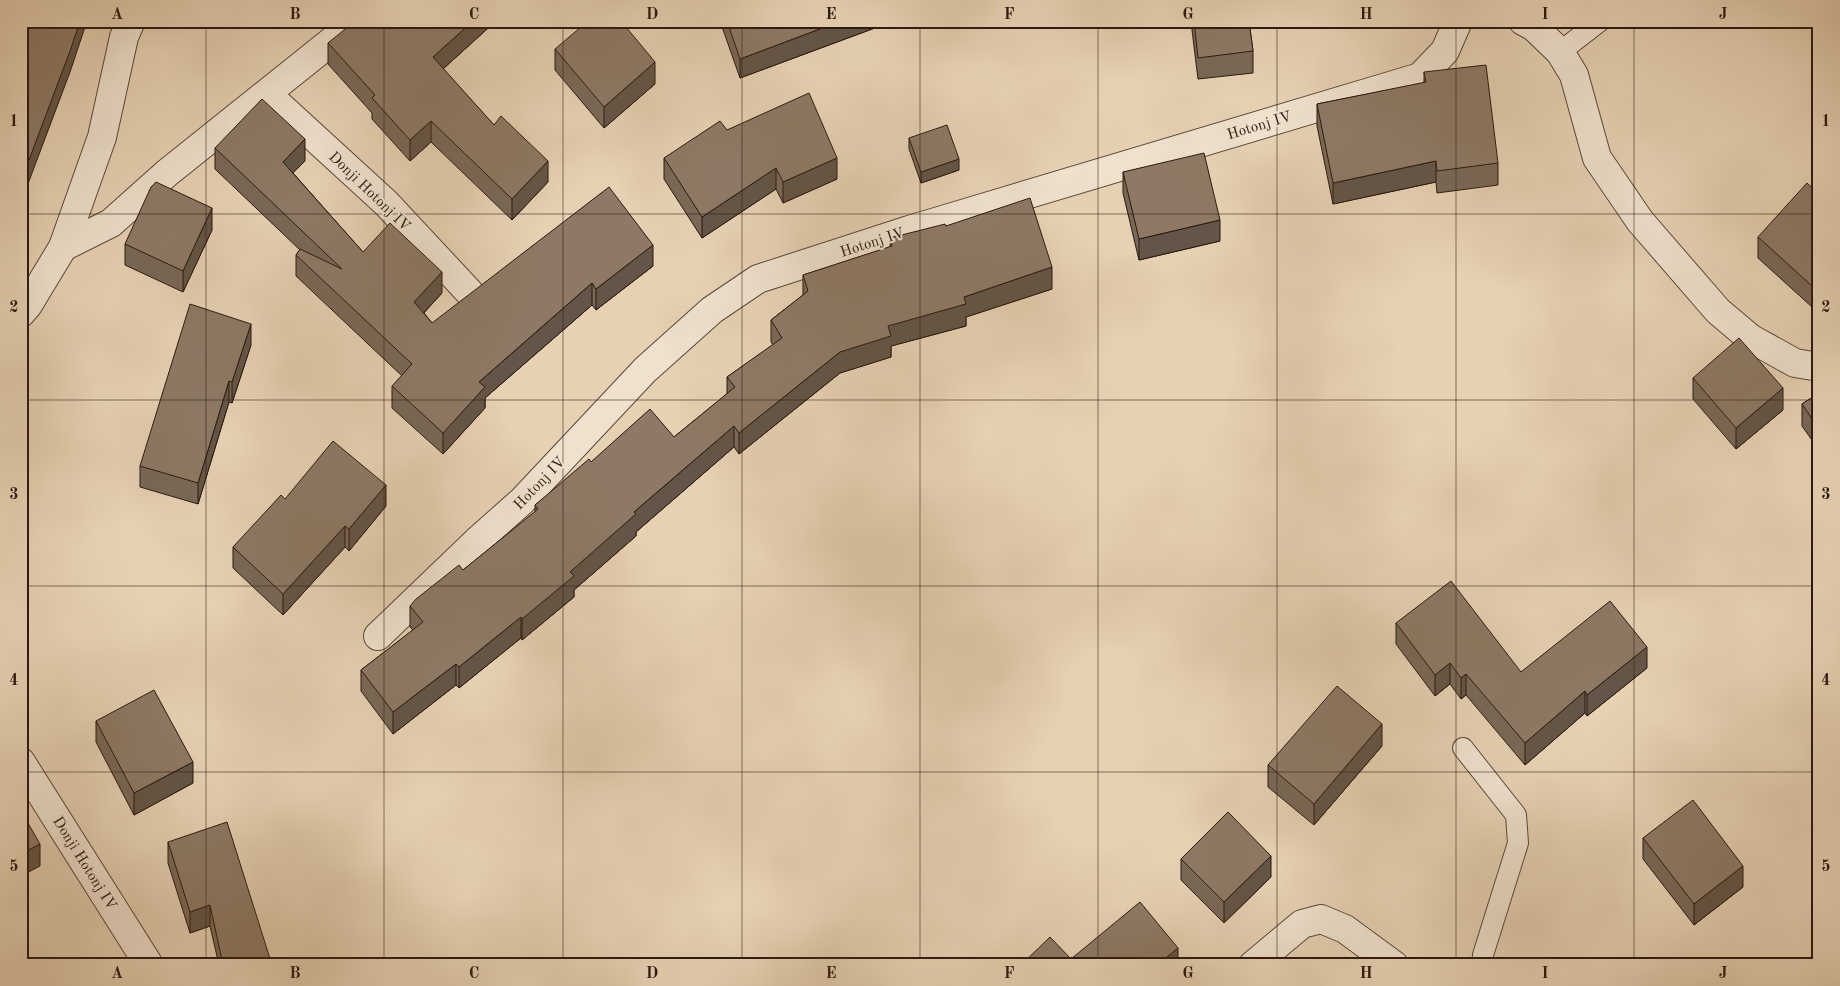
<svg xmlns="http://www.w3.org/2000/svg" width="1840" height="986" viewBox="0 0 1840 986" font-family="'Old Standard TT',serif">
	<rect width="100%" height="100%" fill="#e6d1b3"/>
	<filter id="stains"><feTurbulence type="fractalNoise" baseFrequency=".004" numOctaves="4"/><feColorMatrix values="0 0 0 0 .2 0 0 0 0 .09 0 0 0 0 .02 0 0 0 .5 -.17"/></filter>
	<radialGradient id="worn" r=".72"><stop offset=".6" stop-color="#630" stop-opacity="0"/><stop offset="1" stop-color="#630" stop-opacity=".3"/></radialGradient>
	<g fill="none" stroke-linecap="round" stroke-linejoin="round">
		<defs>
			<g id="service">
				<path d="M1560 52 1600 21"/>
				<path d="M1463 748 1516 815 1518 843 1483 955 1482 965"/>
			</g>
			<g id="minor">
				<path d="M1523 21 1534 27 1560 52 1574 75 1597 158 1640 221 1718 311 1750 338 1795 363 1819 367"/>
				<path d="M267 94 386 203 469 292"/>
				<path d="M63 247 111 223 167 173 357 21"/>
				<path d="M21 313 28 305 63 247 102 137 124 37 131 21"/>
				<path d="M378 636 477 541 522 501 645 370 712 310 758 279 909 230 1420 77 1445 51 1458 21"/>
				<path d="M21 762 149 965"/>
				<path d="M1253 965 1302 924 1321 919 1345 929 1394 965"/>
			</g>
		</defs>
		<use href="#service" stroke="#5b4739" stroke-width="22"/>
		<use href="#minor" stroke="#5b4739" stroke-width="30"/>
		<use href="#service" stroke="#efe1ce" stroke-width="20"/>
		<use href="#minor" stroke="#efe1ce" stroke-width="28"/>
	</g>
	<g fill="#796857" stroke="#2d1910">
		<path d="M496 21 443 69 494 125 548 182 512 220 431 142 410 161 372 119V113L328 64V43Z"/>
		<path d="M720 21H891V22L740 78Z"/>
		<path d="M1160 21H1177L1160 22Z"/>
		<path d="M1192 21H1249L1253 51V73L1198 79 1192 30Z"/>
		<path d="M1335 21H1392V23L1336 28Z"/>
		<path d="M555 49 655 84 604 128 555 70Z"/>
		<path d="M1424 72 1498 163V185L1437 193 1436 182 1333 204 1317 126V104L1424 83Z"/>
		<path d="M727 130 837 179 783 203 776 189 702 238 664 179V158Z"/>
		<path d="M909 138 959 170 921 183 909 149Z"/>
		<path d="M215 148 305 161 293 173 363 252 442 293 424 313 432 323 653 266 596 310 592 305 485 398V408L443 454 392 408V386L402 376 296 276V255L300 250 215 169Z"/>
		<path d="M1123 172 1220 241 1139 260 1123 193Z"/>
		<path d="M1819 194 1812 307 1758 258V237Z"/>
		<path d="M946 226 1052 289 966 317V326L891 346V357L840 373 739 454 734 447 636 532V536L574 590V597L522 640 521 638 459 688 456 685 393 734 361 691V670L413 630 410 627V606L463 570 535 512V505L591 462 674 437 727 394V377L773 345 771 342V320L803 295V275L890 247V238Z"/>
		<path d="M212 230 183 292 125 265V244Z"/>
		<path d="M251 345 232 403 229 402 198 504 140 487V466Z"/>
		<path d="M1693 378 1783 410 1736 449 1693 399Z"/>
		<path d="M1819 393V450L1802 426V404Z"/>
		<path d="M285 499 386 506 349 551 345 547 283 615 233 568V547Z"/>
		<path d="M1396 623 1521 672 1647 668 1587 716 1585 713 1525 765 1466 695 1461 699 1450 684 1435 696 1396 644Z"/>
		<path d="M96 721 193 783 134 815 96 742Z"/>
		<path d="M1382 746 1314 825 1268 787V765Z"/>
		<path d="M1643 838 1743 887 1694 925 1643 859Z"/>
		<path d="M168 842 272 965H219L210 926 190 933 168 863Z"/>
		<path d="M1181 859 1271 877 1224 923 1181 880Z"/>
	</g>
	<g fill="#635547" stroke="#2d1910">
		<path d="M80 21H87L70 72 29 181 21 197V175Z"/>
		<path d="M473 21H496L433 78V57Z"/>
		<path d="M841 21H891V22L740 78V59Z"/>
		<path d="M655 62V84L604 128V107Z"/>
		<path d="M431 121V142L410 161V140Z"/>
		<path d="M305 139V161L283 183V162Z"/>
		<path d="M837 158V179L783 203V182Z"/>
		<path d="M959 159V170L921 183V172Z"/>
		<path d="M548 161V182L512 220V199Z"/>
		<path d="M1436 161V182L1333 204V183Z"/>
		<path d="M776 168V189L702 238V217Z"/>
		<path d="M212 208V230L183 292V271Z"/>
		<path d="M1220 220V241L1139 260V239Z"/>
		<path d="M653 245V266L596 310V289Z"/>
		<path d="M1052 267V289L966 317V326L891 346V357L840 373 739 454V433L840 352 888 326 964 297Z"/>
		<path d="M442 272V293L414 323V302Z"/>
		<path d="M1819 279V300L1812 307V286Z"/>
		<path d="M592 283V305L485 398V408L443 454V433L479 382Z"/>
		<path d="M251 324V345L232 403V382Z"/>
		<path d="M229 381V402L198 504V483Z"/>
		<path d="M1783 388V410L1736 449V428Z"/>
		<path d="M734 426V447L636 532V536L574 590V597L522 640V619L570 572 634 512Z"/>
		<path d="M386 485V506L349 551V529Z"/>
		<path d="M345 526V547L283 615V594Z"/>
		<path d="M521 617V638L459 688V667Z"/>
		<path d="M1647 647V668L1587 716V695Z"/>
		<path d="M1450 663V684L1435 696V675Z"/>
		<path d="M456 664V685L393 734V712Z"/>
		<path d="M1466 674V695L1461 699V678Z"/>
		<path d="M1585 691V713L1525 765V743Z"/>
		<path d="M1382 724V746L1314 825V804Z"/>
		<path d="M193 762V783L134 815V793Z"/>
		<path d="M40 844V866L21 876V854Z"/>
		<path d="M1271 856V877L1224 923V902Z"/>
		<path d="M1743 866V887L1694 925V904Z"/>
		<path d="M210 905V926L190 933V912Z"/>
		<path d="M1178 948V965H1157Z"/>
	</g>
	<g fill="#8d7965" stroke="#2d1910">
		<path d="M21 21H80L70 51 29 160 21 175Z"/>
		<path d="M355 21H473L433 57 494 125 501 116 548 161 512 199 431 121 410 140 372 98 375 95 328 43Z"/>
		<path d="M588 21H621L655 62 604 107 555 49Z"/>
		<path d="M727 21H841L740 59Z"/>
		<path d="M1194 21H1249L1253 51 1198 58Z"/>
		<path d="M1486 65 1498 163 1437 171 1436 161 1333 183 1317 104 1426 82 1424 72Z"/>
		<path d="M809 93 837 158 783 182 776 168 702 217 664 158 720 121 727 130Z"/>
		<path d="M262 99 305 139 283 162 363 252 390 223 442 272 414 302 432 323 609 187 653 245 596 289 592 283 479 382 485 387 443 433 392 386 412 364 296 255 300 249 342 269 215 148Z"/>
		<path d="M947 125 959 159 921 172 909 138Z"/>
		<path d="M1204 153 1220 220 1139 239 1123 172Z"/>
		<path d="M156 182 212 208 183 271 125 244 151 187Z"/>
		<path d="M1807 183 1819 194V279L1812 286 1758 237Z"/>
		<path d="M1030 198 1052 267 964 297 966 304 888 326 891 336 840 352 739 433 734 426 634 512 636 514 570 572 574 576 522 619 521 617 459 667 456 664 393 712 361 670 423 622 410 606 416 599 459 565 463 570 538 509 535 505 589 459 591 462 650 409 674 437 735 387 727 377 782 338 771 320 808 291 803 275 892 246 890 238 945 224 946 226Z"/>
		<path d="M190 304 251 324 232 382 229 381 198 483 140 466Z"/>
		<path d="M1739 338 1783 388 1736 428 1693 378Z"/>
		<path d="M1819 393V429L1802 404Z"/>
		<path d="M333 441 386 485 349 529 345 526 283 594 233 547 281 495 285 499Z"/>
		<path d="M1451 581 1521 672 1610 601 1647 647 1587 695 1585 691 1525 743 1466 674 1461 678 1450 663 1435 675 1396 623Z"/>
		<path d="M1337 686 1382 724 1314 804 1268 765Z"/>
		<path d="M154 690 193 762 134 793 96 721Z"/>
		<path d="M1693 800 1743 866 1694 904 1643 838Z"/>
		<path d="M21 811 40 844 21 854Z"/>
		<path d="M1228 812 1271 856 1224 902 1181 859Z"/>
		<path d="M227 822 272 965H223L210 905 190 912 168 842Z"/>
		<path d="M1140 902 1178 948 1157 965H1021L1050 937 1071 959Z"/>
	</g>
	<path fill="none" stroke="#2d1910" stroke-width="1" stroke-opacity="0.55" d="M206 21V965M384 21V965M563 21V965M742 21V965M920 21V965M1098 21V965M1277 21V965M1456 21V965M1634 21V965M21 214H1819M21 400H1819M21 586H1819M21 772H1819"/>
	<g text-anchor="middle" stroke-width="4" stroke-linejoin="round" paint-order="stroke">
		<g font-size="15" fill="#2d1910" stroke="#efe1ce">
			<text transform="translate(1259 125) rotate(-17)" y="5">Hotonj IV</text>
			<text transform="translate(370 191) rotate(44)" y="5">Donji Hotonj IV</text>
			<text transform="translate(872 242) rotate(-18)" y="5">Hotonj IV</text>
			<text transform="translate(539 483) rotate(-46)" y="5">Hotonj IV</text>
			<text transform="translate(85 863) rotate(58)" y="5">Donji Hotonj IV</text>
		</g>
	</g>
	<rect width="1840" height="986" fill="none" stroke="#e6d1b3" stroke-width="55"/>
	<rect x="28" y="28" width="1784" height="930" fill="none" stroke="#2d1910" stroke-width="2"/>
	<g font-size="16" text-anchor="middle" font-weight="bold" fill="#2d1910">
		<text x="117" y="19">A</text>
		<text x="295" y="19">B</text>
		<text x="474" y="19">C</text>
		<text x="652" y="19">D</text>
		<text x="831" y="19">E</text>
		<text x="1009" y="19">F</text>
		<text x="1188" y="19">G</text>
		<text x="1366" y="19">H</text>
		<text x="1545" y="19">I</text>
		<text x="1723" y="19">J</text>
		<text x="14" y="126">1</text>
		<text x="1826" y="126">1</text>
		<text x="14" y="312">2</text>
		<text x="1826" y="312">2</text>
		<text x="14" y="499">3</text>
		<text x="1826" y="499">3</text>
		<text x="14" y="685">4</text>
		<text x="1826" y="685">4</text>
		<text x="14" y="871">5</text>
		<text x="1826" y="871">5</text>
		<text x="117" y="978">A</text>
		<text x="295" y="978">B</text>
		<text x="474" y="978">C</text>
		<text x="652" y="978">D</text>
		<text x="831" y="978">E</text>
		<text x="1009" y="978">F</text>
		<text x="1188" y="978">G</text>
		<text x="1366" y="978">H</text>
		<text x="1545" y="978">I</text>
		<text x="1723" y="978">J</text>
	</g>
	<rect width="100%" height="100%" filter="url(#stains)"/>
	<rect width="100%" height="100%" fill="url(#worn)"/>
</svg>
